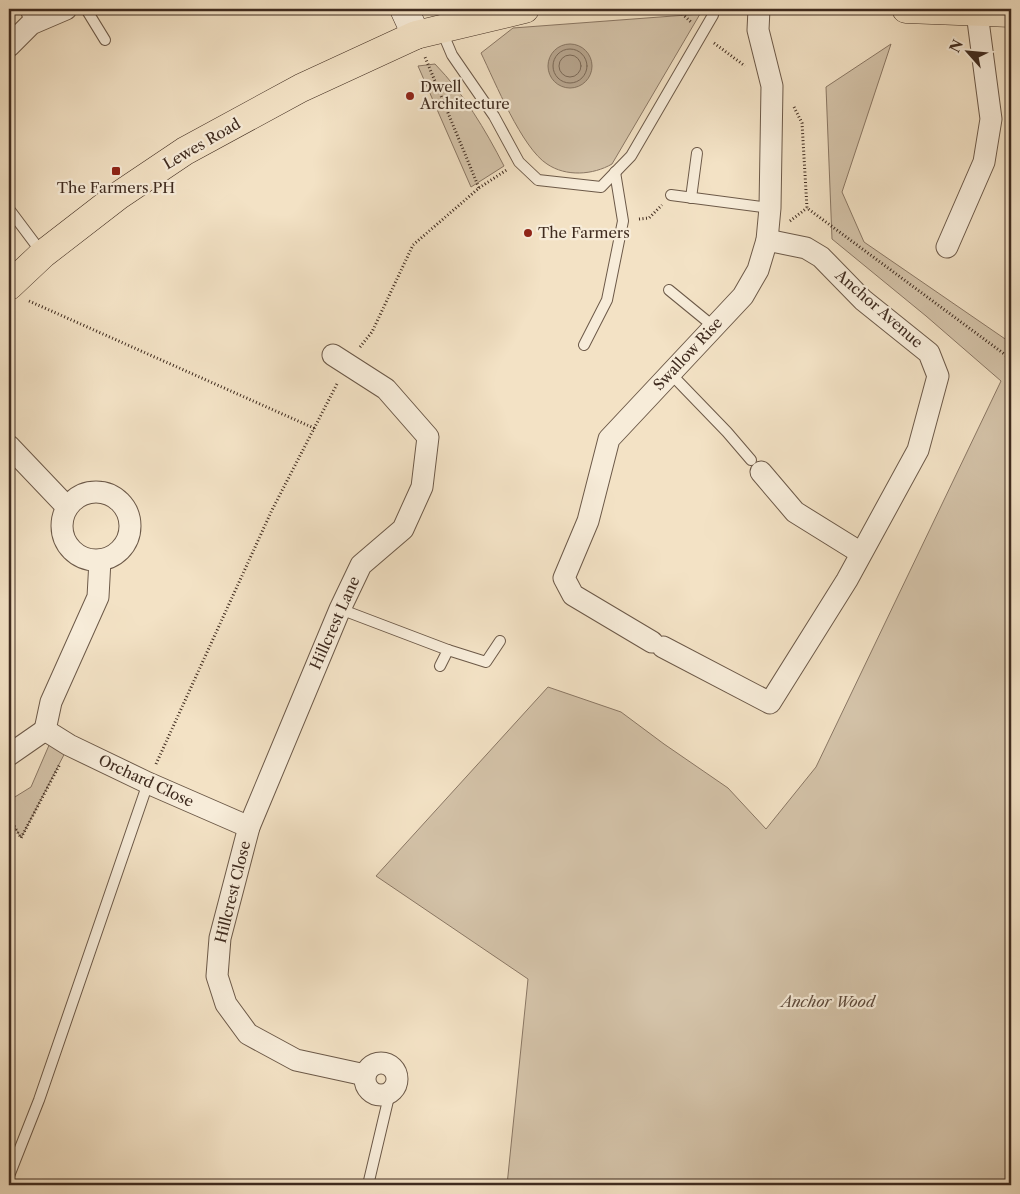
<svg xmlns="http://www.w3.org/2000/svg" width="1020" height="1194" viewBox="0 0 1020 1194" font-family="'Libre Caslon Text',serif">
	<rect width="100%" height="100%" fill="#f3e2c5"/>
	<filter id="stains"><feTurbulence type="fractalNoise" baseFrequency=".004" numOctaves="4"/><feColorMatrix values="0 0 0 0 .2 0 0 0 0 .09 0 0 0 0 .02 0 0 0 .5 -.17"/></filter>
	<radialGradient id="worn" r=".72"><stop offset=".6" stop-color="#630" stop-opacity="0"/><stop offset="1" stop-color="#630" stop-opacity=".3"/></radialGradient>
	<g fill="#d4c3a9" stroke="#8a7764">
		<path d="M700 14 612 164C593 175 566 177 547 164 522 148 495 82 481 53L513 28Z"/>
		<path d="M891 44 842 192 864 242 1011 343V1185H507L528 979 376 876 548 687 621 712 664 744 728 788 766 829 816 767 1001 381 926 316 832 239 826 87Z"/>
		<path d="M435 64C464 94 485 129 504 166L471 187 418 66Z"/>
		<path d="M53 736 69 745 21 838 9 817V798L10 800 31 787Z"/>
	</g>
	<circle fill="#b6a48d" stroke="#867461" cx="570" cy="66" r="22"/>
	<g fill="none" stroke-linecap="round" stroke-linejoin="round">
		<g stroke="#7a6856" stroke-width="1">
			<circle cx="570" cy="66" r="17"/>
			<circle cx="570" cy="66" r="11"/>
		</g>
		<defs>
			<g id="lane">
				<path d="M25 9 31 24"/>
				<path d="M86 9 105 40"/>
				<path d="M441 29 452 55 494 116 519 162 538 180 601 187 631 156 713 15 714 9"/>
				<path d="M671 195 770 208"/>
				<path d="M691 198 697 153"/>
				<path d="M9 209 42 253"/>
				<path d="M669 290 713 326"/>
				<path d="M584 345 607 300 623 221 615 172"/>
				<path d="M670 373 727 432 751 460"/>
				<path d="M340 609 448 650 440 666"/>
				<path d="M448 650 486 662 500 641"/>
				<path d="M9 1176 39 1100 148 783"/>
				<path d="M368 1185 390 1092"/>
			</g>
			<g id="street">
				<path d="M9 46 31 24 66 9"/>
				<path d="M947 247 984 162 991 119 977 13"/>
				<path d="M333 355 386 389 428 437 422 487 403 529 361 565 340 609 249 827 220 938 217 976 226 1004 248 1034 296 1060 365 1075"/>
				<path d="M9 446 67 507"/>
				<path d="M761 472 795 512 861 553"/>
				<circle cx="96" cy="526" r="34"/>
				<path d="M100 560 98 597 51 702 45 730 69 745 148 783 249 827"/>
				<path d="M652 642 573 595 564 578 588 521 609 439 743 296 758 270 767 240 770 208 772 86 758 30 759 9"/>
				<path d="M663 647 770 703 847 580 918 450 938 376 929 353 863 300 821 257 806 248 767 240"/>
				<path d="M9 755 45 730"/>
				<circle cx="381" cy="1079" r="16"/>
			</g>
			<path id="secondary" d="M404 9 416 35"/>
			<g id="highway">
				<path d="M906 9 1011 13"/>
				<path d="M9 286 43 254 118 196 185 151 301 88 416 35 525 9"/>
			</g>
		</defs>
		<use href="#lane" stroke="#6c5948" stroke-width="12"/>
		<use href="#street" stroke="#6c5948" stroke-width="23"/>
		<use href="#secondary" stroke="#3f2b1f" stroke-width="29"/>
		<use href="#highway" stroke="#3f2b1f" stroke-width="29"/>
		<g stroke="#3f2b1f" stroke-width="3" stroke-dasharray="1 2.5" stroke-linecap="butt">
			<path d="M677 9 691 22"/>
			<path d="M714 43 745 66"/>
			<path d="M794 107 802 123 807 208 1011 359"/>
			<path d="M479 188 508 169"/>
			<path d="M639 219 649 218 662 205"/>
			<path d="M790 221 807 208"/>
			<path d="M29 301 316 429"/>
			<path d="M360 347 372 332 413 245 479 188 425 57"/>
			<path d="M156 764 272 510 338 382"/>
			<path d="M9 817 21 838 60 764"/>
		</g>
		<use href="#lane" stroke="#f7ecd9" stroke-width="10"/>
		<use href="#street" stroke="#f7ecd9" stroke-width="21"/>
		<use href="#secondary" stroke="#f7ecd9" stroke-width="28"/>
		<use href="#highway" stroke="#f3e2c5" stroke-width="28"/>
	</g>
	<g fill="#8f2418" stroke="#f7ecd9" stroke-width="2">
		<circle cx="410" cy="96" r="5"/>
		<rect x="111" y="166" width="10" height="10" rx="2.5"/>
		<circle cx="528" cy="233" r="5"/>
	</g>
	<g text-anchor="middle" stroke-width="4.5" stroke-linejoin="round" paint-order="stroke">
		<g font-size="15" fill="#3f2b1f" stroke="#f7ecd9" text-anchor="start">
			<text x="420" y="92">Dwell<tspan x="420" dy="17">Architecture</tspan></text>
			<text x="116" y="193" text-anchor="middle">The Farmers PH</text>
			<text x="538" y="238">The Farmers</text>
		</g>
		<g font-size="15" fill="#3f2b1f" stroke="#f7ecd9">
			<text transform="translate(202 144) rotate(-30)" y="5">Lewes Road</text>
			<text transform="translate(879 309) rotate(41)" y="5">Anchor Avenue</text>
			<text transform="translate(688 354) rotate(-47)" y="5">Swallow Rise</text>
			<text transform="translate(335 623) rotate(-66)" y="5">Hillcrest Lane</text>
			<text transform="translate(146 781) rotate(25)" y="5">Orchard Close</text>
			<text transform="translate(233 892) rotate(-76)" y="5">Hillcrest Close</text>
		</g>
		<g font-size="15" font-style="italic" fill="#5d493b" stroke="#f7ecd9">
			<text x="828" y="1007">Anchor Wood</text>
		</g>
	</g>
	<rect width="1020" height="1194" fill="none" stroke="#f3e2c5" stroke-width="30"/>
	<rect x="10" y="10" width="1000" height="1174" fill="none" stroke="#3f2b1f" stroke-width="2.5"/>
	<rect x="15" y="15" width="990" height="1164" fill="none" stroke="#3f2b1f"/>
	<g transform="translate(968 52) rotate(297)" stroke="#f7ecd9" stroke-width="4" paint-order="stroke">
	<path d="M0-4L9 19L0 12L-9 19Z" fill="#3f2b1f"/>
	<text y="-8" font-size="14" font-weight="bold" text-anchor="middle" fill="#3f2b1f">N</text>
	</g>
	<rect width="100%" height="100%" filter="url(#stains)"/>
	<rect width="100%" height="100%" fill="url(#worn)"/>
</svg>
